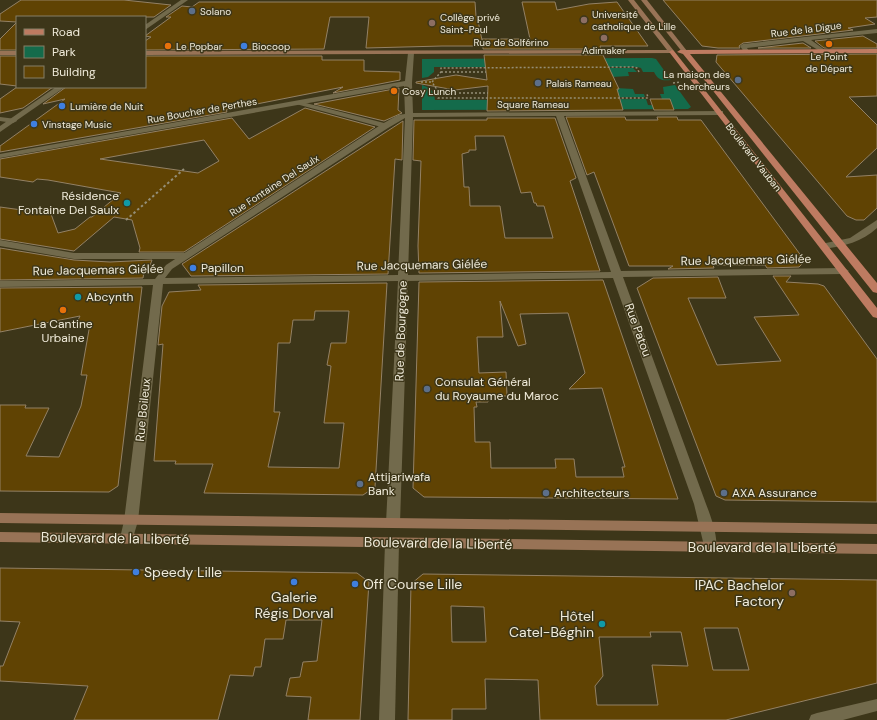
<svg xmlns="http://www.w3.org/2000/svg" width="877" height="720" viewBox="0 0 877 720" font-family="'DM Sans',sans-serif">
	<rect width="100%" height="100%" fill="#3d3619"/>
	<g fill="#146b4b">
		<path d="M652 58 656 59 671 80C662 81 658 80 654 72H643L641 68 637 67H434V72L428 77 422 78V59Z"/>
		<path d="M559 68H633L637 72H628L629 76 612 77 611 72Z"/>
		<path d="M422 85C431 88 434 91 435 100L646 99 648 105 673 107 670 99H662L660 94H664L663 87 675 85 691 107 688 109 422 110Z"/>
		<path d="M616 88 633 89 635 94H644L645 97 561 98Z"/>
	</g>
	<g fill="#604303" stroke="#938165" fill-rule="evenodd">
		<path d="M21 0H124L171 5 154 17H17V50H0V39L17 22 0 21V14Z"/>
		<path d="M663 0H877V17L865 18 875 24 848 28 853 30 743 43 739 46 740 48H718L702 46Z"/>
		<path d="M199 2H475L476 16H477L483 45 482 39H530L522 2H555L557 10 589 4 617 2 648 46H600L601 49H483V46H442L366 48 369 17H330L324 49 145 50V41L151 37 145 36 171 17H166L182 6 192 7Z"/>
		<path d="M863 36 877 44V48H824L815 41Z"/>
		<path d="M803 43 811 48H758Z"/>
		<path d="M877 54V96L849 97 877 125V148L846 177 877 175V208L864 220H856L847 216 716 62 717 55Z"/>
		<path d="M484 55H603L619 89H617L623 110 487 111 488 86 455 90 416 83V82L456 75 487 80Z"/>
		<path d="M0 56H17V86L0 84Z"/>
		<path d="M145 56H322V60H364V71L400 72V80L333 93 343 87 226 110 227 112 0 152V146L65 99 43 104 66 87H145Z"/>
		<path d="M17 87H53L23 108 0 113V99Z"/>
		<path d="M399 88 398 110 402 113 384 121 314 104Z"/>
		<path d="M650 99H670L674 110H654Z"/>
		<path d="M305 108 375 127 184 252H139L140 248 132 220 114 217 74 251 0 239V207L51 214 58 233 75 229 90 217H92L121 193 48 180 37 179 33 182 0 177V159L232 118 249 139ZM204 140 219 161 198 173 100 159Z"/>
		<path d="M566 117H625L626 120H658L657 117H677L678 120H701L805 261 799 267 767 268 765 265H713L714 268 668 269 673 266H629L594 172 587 175Z"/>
		<path d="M487 118H555L576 178 570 181 600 271 419 273 418 246 421 161 413 160 414 120H487ZM475 136H504L521 193 531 192 534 203H536L537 206H544L553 238H505L500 206H470L469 187H464L462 154 469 152V150H476Z"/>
		<path d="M403 121 402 160 395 159 388 274 191 276 182 264Z"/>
		<path d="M0 248 74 260 110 262 152 260 149 268 144 272 143 278 0 280Z"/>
		<path d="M773 276H791L786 282 818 284 824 286 877 359V502L725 500 716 496 637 288 653 278 718 277 726 298H688L717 365 781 361 754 317 799 315Z"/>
		<path d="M603 280 678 499 424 497 413 488 419 282ZM500 301 518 346 526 344 520 314 568 313 585 373 569 389 602 388 625 467H622L624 477H576L574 459H555L556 468H491L490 442H475L474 407H477L476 402H488L487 396H507L506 372 479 373 477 337H503Z"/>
		<path d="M387 283 375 487 363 495 204 493 213 464H175L176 461H154L163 344 158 345 162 306 169 292 201 290 198 285ZM315 311H349L346 343H331L327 365 331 366 324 423H344L339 468 268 467 280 412H274L278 343H290L293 320H314Z"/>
		<path d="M142 287 118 486 109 492 0 491V405H26L25 408H49L26 456 59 457 81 406 87 375H81L90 324H76L80 316 0 332V288Z"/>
		<path d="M0 568 357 573 369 582 360 720H308L311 697 286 696 290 678 300 677 303 662 317 661 322 620H286L283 639H265L261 667H255L253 676 230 675 218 720H74L88 686 0 681V666H3L20 622 0 621Z"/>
		<path d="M423 574 877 580V683L726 720H540L538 680 485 679 486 709H452V720H408L411 584ZM451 606 484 607 486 642H452ZM704 628H738L749 670H713ZM650 632H681L688 666 652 665 658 705H597L595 686 603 676 599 637H651Z"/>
	</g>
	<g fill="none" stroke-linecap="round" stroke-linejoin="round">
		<g stroke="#948e77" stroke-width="1.5" stroke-dasharray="2 2" stroke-linecap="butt">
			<path d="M441 72H486"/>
			<path d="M639 72 637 68 634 67 441 68V72L432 82 439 93 438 98H648L647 94"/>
			<path d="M421 82H432"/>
			<path d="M673 83 681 82"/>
			<path d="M439 93H488"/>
		</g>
		<path stroke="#948e77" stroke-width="2" stroke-dasharray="2.5 2.5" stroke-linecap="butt" d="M126 220 184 169"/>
		<g fill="#726a4c" fill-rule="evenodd">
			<path d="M298 101 388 124 389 126 385 128 296 104V102Z"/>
			<path d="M0 240 74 253H185L189 256 185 259H74L0 246Z"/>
		</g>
		<g fill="#726a4c" fill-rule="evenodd">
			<path d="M877 29V33L811 40 825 50 826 51 823 53 803 41 747 48 749 51 746 53 744 52 740 46 743 44Z"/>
			<path d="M411 51 414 53 412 83 413 113 723 111V115H720L564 116 621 271 844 268 849 271 844 274 623 277 706 504C710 514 720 541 715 550L710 552 705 550 694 504 613 278 408 281 400 523 398 526 393 528 388 526 386 523 398 281 163 284 138 521 132 541 127 543 122 541 120 538 124 521 153 285 0 287V281L155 279 166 265 382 124 398 115 405 114 404 86 0 158V154L405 81 408 53ZM556 116 611 272 408 275 413 117ZM405 118 398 275 165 278 172 269 388 128Z"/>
			<path d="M0 117 16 119 17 121 13 123 0 121Z"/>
			<path d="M877 220V228C862 242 844 246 824 249L819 246 821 244 850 238Z"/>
			<path d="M392 538 397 540 399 543 395 720H379L385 543 387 540Z"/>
			<path d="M877 699V711L843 720H809L811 715 817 713Z"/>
		</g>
		<g fill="#726a4c" fill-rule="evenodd">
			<path d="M181 0H188L145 30V25Z"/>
			<path d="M56 87H65L0 132V126Z"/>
		</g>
		<g fill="#987356" fill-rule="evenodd">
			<path d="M628 0H634L674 51V53L145 55V51L667 50Z"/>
			<path d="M641 0H647L687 51V53H683Z"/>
			<rect x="0" y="51" width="17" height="4"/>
			<path d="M0 513 877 524V534L0 523Z"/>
			<path d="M0 532 877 544V554L0 542Z"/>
		</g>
		<g fill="#be7b61" fill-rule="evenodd">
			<path d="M877 49V53L690 54 877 283V293L873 292 710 87 683 54 677 52 680 50Z"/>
			<path d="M672 50 674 51 877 308V318L873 317 670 53 669 52Z"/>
		</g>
	</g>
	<g fill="#5c6f8a" stroke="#3d3619" stroke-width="1.5">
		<circle cx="192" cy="11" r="4"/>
		<circle cx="738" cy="80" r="4"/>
		<circle cx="538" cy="83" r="4"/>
		<circle cx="427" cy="389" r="4"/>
		<circle cx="360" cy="484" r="4"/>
		<circle cx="546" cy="493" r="4"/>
		<circle cx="724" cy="493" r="4"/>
	</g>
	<g fill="#8d6e63" stroke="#3d3619" stroke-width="1.5">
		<circle cx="584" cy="20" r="4"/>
		<circle cx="432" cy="23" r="4"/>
		<circle cx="604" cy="38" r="4"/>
		<circle cx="792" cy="593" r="4"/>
	</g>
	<g fill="#e8710a" stroke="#3d3619" stroke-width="1.5">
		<circle cx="829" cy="44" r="4"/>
		<circle cx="168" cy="46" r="4"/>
		<circle cx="394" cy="91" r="4"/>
		<circle cx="63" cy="310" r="4"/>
	</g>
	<g fill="#3f7fe0" stroke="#3d3619" stroke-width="1.5">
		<circle cx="244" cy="46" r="4"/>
		<circle cx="62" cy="106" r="4"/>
		<circle cx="34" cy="124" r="4"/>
		<circle cx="193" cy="268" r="4"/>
		<circle cx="136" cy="572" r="4"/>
		<circle cx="294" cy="582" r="4"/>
		<circle cx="355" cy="584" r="4"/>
	</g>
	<g fill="#0f9aa8" stroke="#3d3619" stroke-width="1.5">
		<circle cx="127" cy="203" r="4"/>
		<circle cx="78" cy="297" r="4"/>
		<circle cx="602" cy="624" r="4"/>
	</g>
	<g text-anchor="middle" stroke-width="3" stroke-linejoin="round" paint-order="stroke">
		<g font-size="10" fill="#f0ebda" stroke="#3d3619" text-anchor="start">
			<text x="200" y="15">Solano</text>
			<text x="592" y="18">Université<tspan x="592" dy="12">catholique de Lille</tspan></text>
			<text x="440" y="21">Collège privé<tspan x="440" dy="12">Saint-Paul</tspan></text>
			<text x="176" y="50">Le Popbar</text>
			<text x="252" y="50">Biocoop</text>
			<text x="604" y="54" text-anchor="middle">Adimaker</text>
			<text x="829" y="60" text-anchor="middle">Le Point<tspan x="829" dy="12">de Départ</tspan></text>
			<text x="730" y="78" text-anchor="end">La maison des<tspan x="730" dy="12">chercheurs</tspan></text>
			<text x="546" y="87">Palais Rameau</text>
			<text x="402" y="95">Cosy Lunch</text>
			<text x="70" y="110">Lumière de Nuit</text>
			<text x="42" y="128">Vinstage Music</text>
		</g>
		<g font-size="10" fill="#f0ebda" stroke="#3d3619">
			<text transform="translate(806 29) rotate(-7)" y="4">Rue de la Digue</text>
			<text x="511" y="46">Rue de Solférino</text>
			<text x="533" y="108">Square Rameau</text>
			<text transform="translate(202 110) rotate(-10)" y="4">Rue Boucher de Perthes</text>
			<text transform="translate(754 157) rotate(52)" y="4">Boulevard Vauban</text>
			<text transform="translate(274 185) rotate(-33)" y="4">Rue Fontaine Del Saulx</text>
		</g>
		<g font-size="12" fill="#f0ebda" stroke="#3d3619" text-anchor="start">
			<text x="119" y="200" text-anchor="end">Résidence<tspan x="119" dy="14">Fontaine Del Saulx</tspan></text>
			<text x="201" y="272">Papillon</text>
			<text x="86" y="301">Abcynth</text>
			<text x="63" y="328" text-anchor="middle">La Cantine<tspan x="63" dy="14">Urbaine</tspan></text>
			<text x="435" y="386">Consulat Général<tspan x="435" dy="14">du Royaume du Maroc</tspan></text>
			<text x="368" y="481">Attijariwafa<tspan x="368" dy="14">Bank</tspan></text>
			<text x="554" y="497">Architecteurs</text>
			<text x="732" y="497">AXA Assurance</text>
		</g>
		<g font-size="12" fill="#f0ebda" stroke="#3d3619">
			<text transform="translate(746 260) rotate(-1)" y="4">Rue Jacquemars Giélée</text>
			<text transform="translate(422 265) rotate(-1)" y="4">Rue Jacquemars Giélée</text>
			<text transform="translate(98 270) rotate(-1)" y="4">Rue Jacquemars Giélée</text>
			<text transform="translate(638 330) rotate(70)" y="4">Rue Patou</text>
			<text transform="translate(401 331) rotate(-88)" y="4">Rue de Bourgogne</text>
			<text transform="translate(143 410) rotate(-84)" y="4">Rue Boileux</text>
		</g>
		<g font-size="14" fill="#f0ebda" stroke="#3d3619">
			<text transform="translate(115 538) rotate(1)" y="5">Boulevard de la Liberté</text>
			<text transform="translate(438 543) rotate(1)" y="5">Boulevard de la Liberté</text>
			<text x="762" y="552">Boulevard de la Liberté</text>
		</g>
		<g font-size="14" fill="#f0ebda" stroke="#3d3619" text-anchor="start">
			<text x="144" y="577">Speedy Lille</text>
			<text x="363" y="589">Off Course Lille</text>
			<text x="784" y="590" text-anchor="end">IPAC Bachelor<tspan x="784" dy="16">Factory</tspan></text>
			<text x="294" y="602" text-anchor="middle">Galerie<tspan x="294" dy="16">Régis Dorval</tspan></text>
			<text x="594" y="621" text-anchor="end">Hôtel<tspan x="594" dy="16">Catel-Béghin</tspan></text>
		</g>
	</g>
	<rect x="16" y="16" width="130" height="72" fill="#3d3619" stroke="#857e66"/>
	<rect x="24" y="29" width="20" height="6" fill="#be7b61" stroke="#857e66"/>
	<text x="52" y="36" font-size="12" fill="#f0ebda">Road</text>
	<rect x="24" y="46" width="20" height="12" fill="#146b4b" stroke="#857e66"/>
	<text x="52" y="56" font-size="12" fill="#f0ebda">Park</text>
	<rect x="24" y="66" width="20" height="12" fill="#604303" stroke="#857e66"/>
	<text x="52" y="76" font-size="12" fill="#f0ebda">Building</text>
</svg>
